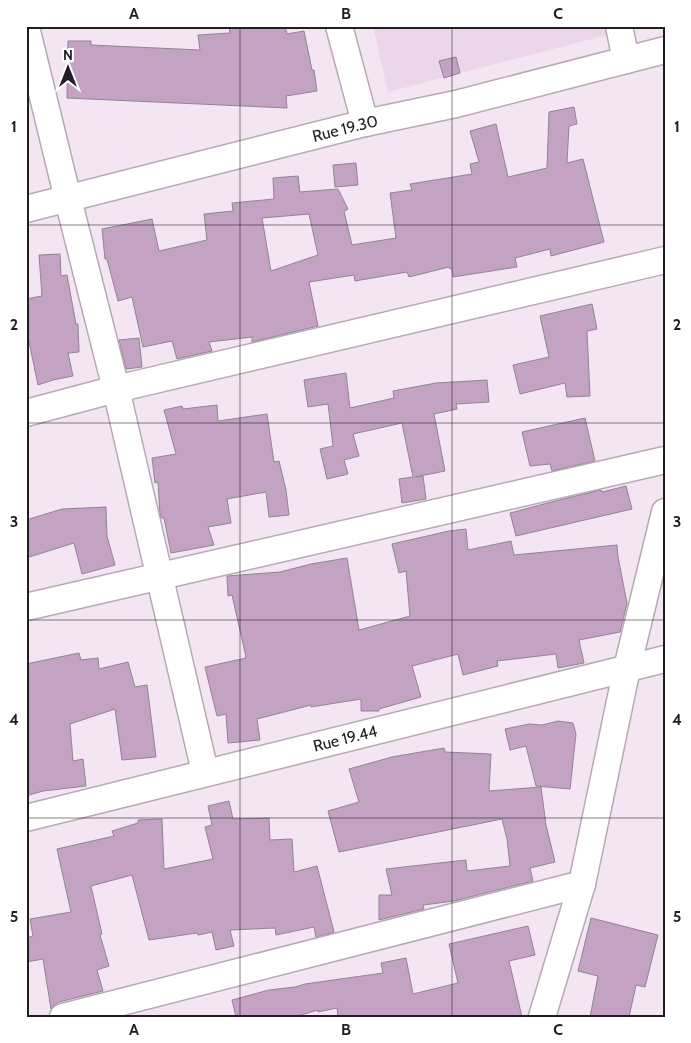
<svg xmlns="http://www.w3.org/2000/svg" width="691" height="1043" viewBox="0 0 691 1043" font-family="Cabin,sans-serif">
	<rect width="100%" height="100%" fill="#f3e5f2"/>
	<path fill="#ebd7e9" d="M373 26H630V29L388 92Z"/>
	<g fill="#c3a2c4" stroke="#918591" fill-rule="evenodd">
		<path d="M229 26H285L287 34 304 31 312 70H314L317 91 286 96 287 108 67 98 68 41H91V45L200 50 198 35 230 33Z"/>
		<path d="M456 57 460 73 444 78 439 61Z"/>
		<path d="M574 107 577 124 569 126 567 163 583 159 604 242 551 256 550 249 515 258 517 267 453 277 452 268 450 269 449 267 409 277 407 272 355 281 354 275 309 282 318 326 252 342V337L209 342 212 351 177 359 172 341 143 347 132 297 118 301 107 259H105L102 229 152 219 159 251 207 240 204 214 233 211 232 203 274 199 273 178 298 176 300 192 338 189 348 209 344 211 352 245 396 238 390 193 412 190 410 184 472 174 470 164 479 162 470 131 496 124 508 177 547 168 549 112ZM309 214 318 255 271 271 262 218Z"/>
		<path d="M356 163 358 185 335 187 333 165Z"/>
		<path d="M60 254 61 276 67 275 76 324H78L79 352 68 353 73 376 53 380 38 385 26 327V299L42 296 39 255Z"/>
		<path d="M592 304 597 329 587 331 590 396 567 397 565 383 520 394 513 365 549 357 540 316Z"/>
		<path d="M139 338 142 367 126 369 119 340Z"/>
		<path d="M346 373 350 408 394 398 393 391 436 383 487 380 489 402 456 404 457 409 434 414 445 471 415 477 423 476 426 499 402 503 399 479 413 477 402 423 353 434 359 456 344 460 348 474 327 479 320 449 333 446 328 404 308 407 304 380Z"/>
		<path d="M217 405 218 421 267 414 274 462 279 461 286 490 289 515 269 517 266 492 227 499 231 523 208 527 214 545 171 553 164 518H161L160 514 158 482 155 483 152 458 176 454 164 410 182 406 183 409Z"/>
		<path d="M585 418 595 461 552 471 550 464 530 466 522 432Z"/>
		<path d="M626 486 632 509 516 536 510 513 559 500 601 490 602 492Z"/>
		<path d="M106 507 107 536 115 565 82 574 74 543 26 558V520L62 509Z"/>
		<path d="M466 529 468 550 511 541 514 555 617 545 618 557 627 603 620 632 579 640 584 663 558 668 556 654 497 661 498 666 463 675 458 654 412 666 421 697 379 709V711H361V699L311 707V705L257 719 260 740 228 743 226 714 217 716 205 667 246 658 245 657H246L232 595 228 596 227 576 280 572 311 564 347 558 359 630 410 616 406 571 399 573 392 544 449 531Z"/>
		<path d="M79 653 81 660 98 658 99 669 128 662 135 687 147 685 156 757 122 760 115 709 70 724 73 761 83 759 86 786 43 791 26 796V664Z"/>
		<path d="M558 721 573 723 576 734 570 789 536 786 526 746 510 750 505 729 529 724 542 725Z"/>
		<path d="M444 748 445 752 491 754 489 791 541 787 546 825 555 862 530 868 533 881 454 901 423 905 424 909 379 920V895H392L386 869 466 860 467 871 510 866 507 839 502 819 339 852 328 811 359 802 349 769 392 757Z"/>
		<path d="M229 801 233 819 269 818 270 840 292 839 294 872 317 866 334 932 316 937 314 927 276 935 275 928 230 930 234 946 216 950 212 932 198 935 197 933 149 940 132 875 91 886 102 934 100 935 109 966 97 970 103 991 59 1002 53 1006 51 1009 43 959 26 962V938L33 936 30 919 71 912 57 849 114 836 112 831 138 823V820L162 819 164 869 213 859 205 827 212 825 208 806Z"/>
		<path d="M591 918 658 935 645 987 636 985 629 1017H590L598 976 578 971Z"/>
		<path d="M528 926 535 955 509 961 522 1017H338L337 1008 318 1012V1010L294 1017H236L232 1000 269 990 295 987 305 984 383 973 381 963 406 958 413 994 458 983 449 944Z"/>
	</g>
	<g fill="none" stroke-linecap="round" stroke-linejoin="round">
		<defs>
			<g id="minor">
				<path d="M339 26 365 123"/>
				<path d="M619 26 626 60"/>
				<path d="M26 27 68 199 116 389 205 772"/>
				<path d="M26 209 365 123 456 104 665 50"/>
				<path d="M26 413 116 389 665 260"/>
				<path d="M26 607 665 460"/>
				<path d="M26 818 665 659"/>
				<path d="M63 1017 582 884"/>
				<path d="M542 1017 582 884 627 668 665 512"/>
			</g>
		</defs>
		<use href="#minor" stroke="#b7aab6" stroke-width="29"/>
		<use href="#minor" stroke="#fff" stroke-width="26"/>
	</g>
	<path fill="none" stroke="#221d22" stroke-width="1" stroke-opacity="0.55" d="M240 26V1017M452 26V1017M26 225H665M26 423H665M26 620H665M26 818H665"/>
	<g text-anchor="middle" stroke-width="4" stroke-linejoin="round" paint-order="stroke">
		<g font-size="16" fill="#221d22" stroke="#fff">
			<text transform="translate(345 128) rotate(-14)" y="6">Rue 19.30</text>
			<text transform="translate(345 738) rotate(-14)" y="6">Rue 19.44</text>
		</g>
	</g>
	<rect width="691" height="1043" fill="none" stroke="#ffffff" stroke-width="55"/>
	<g transform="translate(68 68)" stroke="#ffffff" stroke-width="4" paint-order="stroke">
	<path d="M0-4L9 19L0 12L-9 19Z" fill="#221d22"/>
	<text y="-8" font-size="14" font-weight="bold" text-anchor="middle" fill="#221d22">N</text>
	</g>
	<rect x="28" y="28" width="636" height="988" fill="none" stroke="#221d22" stroke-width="2"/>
	<g font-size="16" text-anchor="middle" font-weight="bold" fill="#221d22">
		<text x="134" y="19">A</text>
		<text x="346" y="19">B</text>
		<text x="558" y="19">C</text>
		<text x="14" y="132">1</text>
		<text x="677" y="132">1</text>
		<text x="14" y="330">2</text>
		<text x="677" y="330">2</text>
		<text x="14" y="527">3</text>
		<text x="677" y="527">3</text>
		<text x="14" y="725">4</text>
		<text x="677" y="725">4</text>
		<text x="14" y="922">5</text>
		<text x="677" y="922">5</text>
		<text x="134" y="1035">A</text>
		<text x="346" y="1035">B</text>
		<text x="558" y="1035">C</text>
	</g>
</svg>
